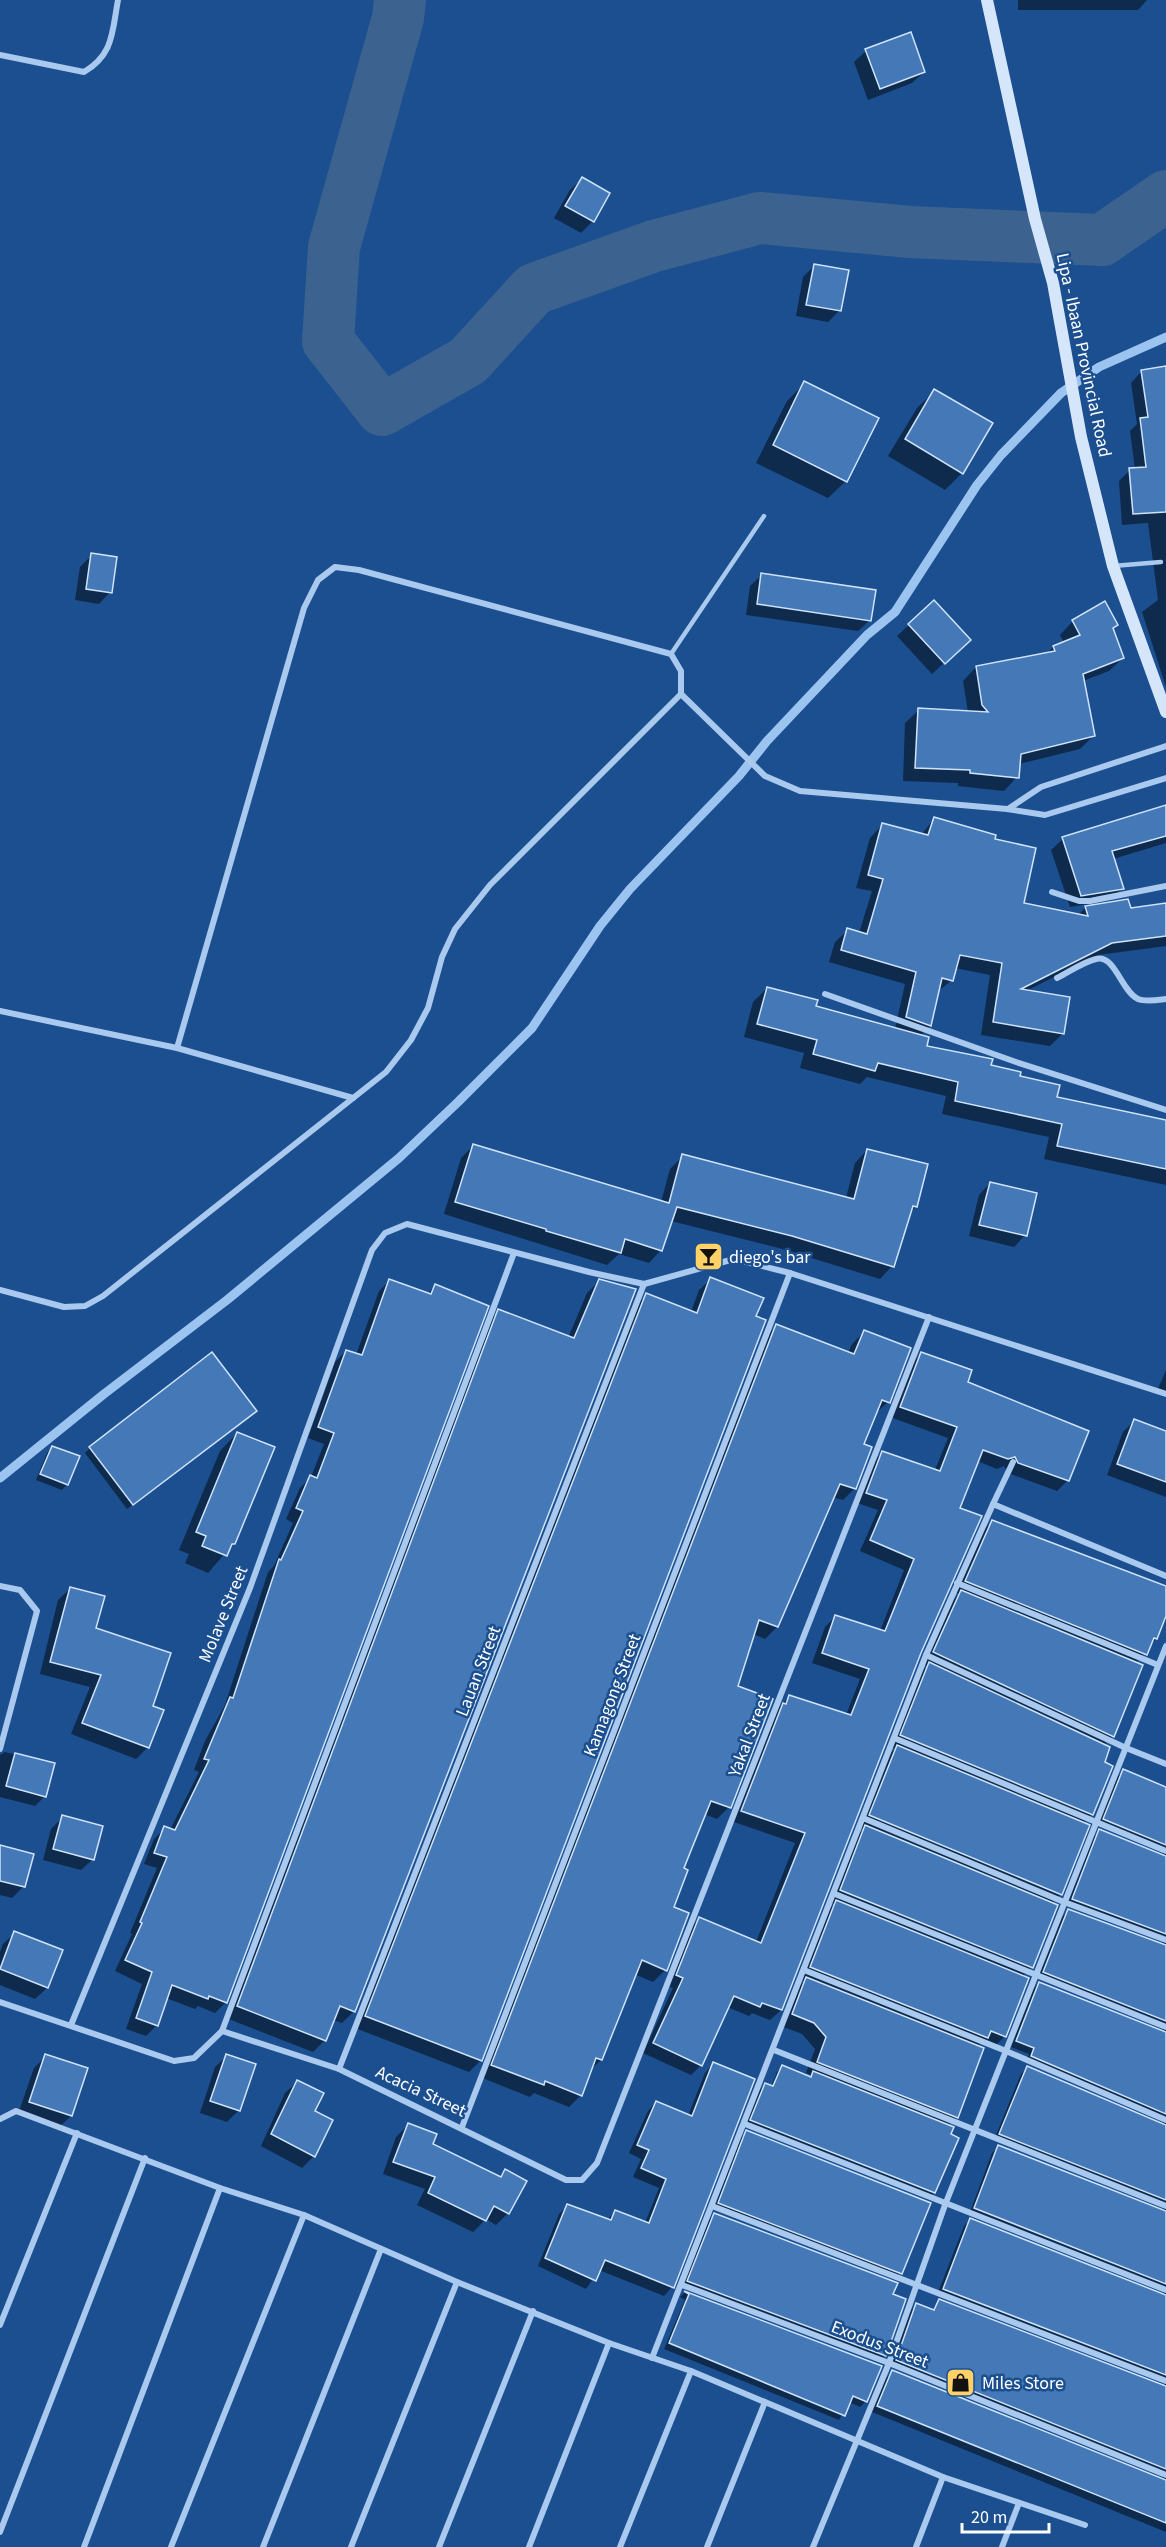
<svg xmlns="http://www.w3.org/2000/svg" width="1166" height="2547" viewBox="0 0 1166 2547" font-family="'Source Sans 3',sans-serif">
	<rect width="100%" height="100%" fill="#1b4f8f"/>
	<g fill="#0007">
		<path d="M1018 0H1147L1138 10H1018Z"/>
		<path d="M866 51 924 72 912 83 868 100 854 62Z"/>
		<path d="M582 179 608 194 593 221 581 233 554 218 570 190Z"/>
		<path d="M814 266 840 310 828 322 796 316 803 277Z"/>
		<path d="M1166 368V687L1142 612 1158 600 1148 523 1122 525 1119 481 1130 470 1135 469 1130 431 1137 424 1131 383 1142 371Z"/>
		<path d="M805 383 846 481 828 498 756 463 787 401Z"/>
		<path d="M935 391 962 473 945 490 888 456 917 408Z"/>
		<path d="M92 555 110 592 99 604 75 600 80 567Z"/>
		<path d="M762 575 870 620 858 631 746 615 750 586Z"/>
		<path d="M934 602 957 651 932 674 897 636Z"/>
		<path d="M1073 621 1117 625 1112 629 1123 658 1109 671 1083 681 1087 695 1084 698 1093 736 1080 749 1019 764 1017 777 1004 791 958 786V783L903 781 905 723 919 710 968 712 963 681 976 667 1047 654 1053 647 1064 643 1060 635Z"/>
		<path d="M1166 807V843L1113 859 1122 888 1111 900 1070 907 1051 850 1063 839Z"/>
		<path d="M934 819 993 840 1022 905 1078 915 1085 908 1127 901 1130 910 1166 905V946L1098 955 1026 991 1063 1033 1050 1046 981 1035 990 975 955 968 952 980 937 992 930 1026 920 1036 925 1048 990 1066 1018 1077 1056 1098 1166 1122V1185L1044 1159 1049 1137 942 1114 946 1096 867 1077 860 1084 800 1068 804 1053 744 1037 753 1002 767 988 815 1007 895 1029 905 984 829 962 835 942 848 930 859 933 872 891 856 888 870 838 882 825 921 835Z"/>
		<path d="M473 1146 661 1202 670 1169 683 1156 846 1198 855 1163 867 1150 916 1207 909 1213 892 1266 880 1279 779 1248 671 1221 661 1250 649 1263 619 1254 607 1265 444 1214 461 1158Z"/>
		<path d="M990 1183 1025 1235 1014 1247 969 1236 979 1195Z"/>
		<path d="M711 1279 755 1317 764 1321 480 2061 469 2072 355 2028 635 1306 647 1295 691 1312 699 1290Z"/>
		<path d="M390 1280 427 1294 435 1286 226 2002 215 2013 198 2006 195 2009 166 1998 157 2025 146 2036 126 2029 142 1984 115 1971 132 1934 130 1933 157 1868 144 1864 154 1839 165 1828 170 1830 199 1772 194 1770 205 1741 225 1705 268 1572 274 1566 293 1523 286 1519 300 1488 311 1477 324 1444 308 1438 335 1362 346 1351 356 1355 379 1291Z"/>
		<path d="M599 1281 354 2011 342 2023 333 2020 325 2040 313 2052 226 2018 487 1323 499 1311 568 1338 587 1293Z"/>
		<path d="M777 1326 848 1353 852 1344 864 1332 888 1402 875 1414 862 1445 855 1488 843 1500 832 1497 777 1627 765 1639 753 1634 736 1687 729 1807 717 1819 704 1814 682 1869 672 1908 687 1914 665 1970 653 1982 634 1974 601 2060 590 2070 581 2095 569 2107 534 2093 530 2097 480 2077 765 1337Z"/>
		<path d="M921 1354 966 1383 1068 1480 1057 1491 1008 1473 1004 1466 997 1469 977 1461 958 1509 920 1652 781 2010 770 2020 752 2013 749 2016 727 2007 701 2065 691 2075 643 2053 673 1988 667 1986 689 1929 699 1919 756 1942 795 1843 731 1821 779 1707 789 1697 846 1715 860 1679 812 1663 825 1627 835 1617 880 1631 904 1570 860 1551 878 1510 857 1503 872 1463 883 1452 935 1470 948 1438 890 1417 911 1364Z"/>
		<path d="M1166 1370V1393L1157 1391Z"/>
		<path d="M249 1416 127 1509 85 1453 90 1448Z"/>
		<path d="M1134 1421 1166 1432V1497L1107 1475 1123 1432Z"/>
		<path d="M237 1433 234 1543 208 1573 185 1563 189 1554 179 1550 220 1451Z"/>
		<path d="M52 1447 67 1484 62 1490 36 1480 47 1453Z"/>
		<path d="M992 1522 1166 1588V1612L1156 1639 1136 1663 1113 1736 1104 1745 1092 1814 1083 1824 1088 1826 1060 1895 1051 1904 1032 1967 1022 1977 1005 2036 993 2048 981 2043 977 2047 957 2117 947 2126 934 2193 929 2198 746 2126 760 2090 765 2085 771 2087 777 2072 782 2067 809 2078 812 2075 806 2073 815 2049 802 2034 781 2026 795 1990 804 1981 799 1979 825 1913 834 1904 829 1902 854 1838 864 1829 859 1827 885 1758 895 1749 890 1747 918 1676 927 1666 922 1664 949 1604 959 1594 954 1592 980 1533Z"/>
		<path d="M70 1589 94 1629 151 1707 162 1711 147 1748 136 1759 71 1734 90 1687 40 1674 58 1600Z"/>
		<path d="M5 1752 53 1764 45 1796 35 1806 0 1797V1755Z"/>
		<path d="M1123 1771 1166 1788V2296L1162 2291 969 2215 992 2153 998 2147 1165 2213 1162 2207 994 2140 1021 2074 1027 2068 1165 2127 1162 2121 1026 2062 1029 2054 1011 2047 1033 1989 1039 1983 1165 2034 1162 2028 1038 1978 1062 1917 1068 1911 1164 1947 1162 1941 1067 1905 1094 1837 1100 1831 1165 1858 1162 1852 1098 1825 1117 1777Z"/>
		<path d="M63 1817 93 1859 81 1870 43 1860 51 1829Z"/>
		<path d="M0 1846 24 1886 12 1898 0 1895Z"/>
		<path d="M15 1933 61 1951 47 1988 35 1999 0 1985V1952L3 1944Z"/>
		<path d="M46 2056 71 2116 59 2127 18 2114 34 2068Z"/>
		<path d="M227 2056 239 2110 227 2122 200 2113 215 2067Z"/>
		<path d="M713 2064 672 2287 664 2296 599 2270 586 2289 538 2266 559 2214 568 2205 607 2220 615 2212 645 2223 659 2188 633 2177 641 2159 629 2153 648 2111 656 2102 688 2116 705 2073Z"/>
		<path d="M297 2082 313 2112 331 2120 314 2156 302 2168 261 2146 285 2093Z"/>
		<path d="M408 2125 431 2145 499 2177 505 2171 508 2213 496 2225 486 2219 473 2232 417 2205 425 2189 383 2174 396 2137Z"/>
		<path d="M747 2132 901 2273 895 2278 714 2208 741 2137Z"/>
		<path d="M715 2214 891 2295 885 2355 879 2361 683 2287 709 2220Z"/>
		<path d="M970 2220 1166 2297V2386L1162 2382 937 2295 964 2226Z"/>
		<path d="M684 2293 880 2367 866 2401 860 2407 849 2402 839 2420 664 2349 685 2300 680 2297Z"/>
		<path d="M939 2301 1166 2388V2532L872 2412 886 2378 892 2372 1164 2482 1162 2476 891 2366 910 2311 916 2305 932 2311Z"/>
	</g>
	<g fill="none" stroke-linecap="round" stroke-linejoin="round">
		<path stroke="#9cc4f0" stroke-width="9" d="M0 1478 104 1394 227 1300 399 1158 458 1102 532 1028 600 926 630 889 739 776 767 741 867 635 895 612 977 485 1001 455 1061 393 1099 367 1166 337"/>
		<path stroke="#3c6290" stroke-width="52" d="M400 0 398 18 334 247 328 341 382 410 468 361 534 289 654 246 760 218 910 232 1102 240 1166 196"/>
	</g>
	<g fill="#4478b7" stroke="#cfe3fa" stroke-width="1.5">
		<path d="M911 32 925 72 880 89 865 49Z"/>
		<path d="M582 177 610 193 594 222 565 206Z"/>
		<path d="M814 264 849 270 841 311 806 305Z"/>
		<path d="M1166 366V512L1133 514 1129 468 1146 467 1140 418 1148 417 1141 370Z"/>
		<path d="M804 381 879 418 847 482 773 445Z"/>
		<path d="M934 389 993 423 963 474 905 439Z"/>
		<path d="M91 553 117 557 112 593 86 589Z"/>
		<path d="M761 573 876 590 871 621 757 604Z"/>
		<path d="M934 600 971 640 945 664 908 624Z"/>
		<path d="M1105 601 1118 625 1113 628 1124 658 1083 674 1095 736 1021 754 1019 778 970 773V770L915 768 918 708 988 712 982 705 976 666 1055 651 1053 646 1080 635 1072 620Z"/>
		<path d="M1166 805V836L1112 851 1124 889 1081 896 1062 837Z"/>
		<path d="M934 817 996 835 995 839 1036 848 1024 903 1088 916 1085 906 1128 899 1131 908 1166 903V936L1112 943 1021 989 1070 997 1064 1034 993 1022 1002 963 960 955 953 981 942 978 931 1026 906 1017 916 972 841 950 847 928 867 934 883 879 868 875 882 823 928 835Z"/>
		<path d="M767 987 818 1000 816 1006 929 1037 927 1046 993 1059 991 1065 1021 1072 1020 1076 1060 1085 1057 1097 1166 1120V1169L1057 1146 1062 1124 955 1101 958 1082 878 1063 875 1071 813 1054 817 1040 757 1024Z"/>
		<path d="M473 1144 669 1203 682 1154 854 1199 867 1149 928 1164 917 1207 913 1206 894 1267 792 1236 677 1207 662 1251 625 1239 621 1253 546 1231V1229L455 1202Z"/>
		<path d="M990 1182 1037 1193 1027 1236 979 1225Z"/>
		<path d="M710 1277 764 1298 756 1316 766 1320 482 2061 365 2016 646 1293 697 1313Z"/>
		<path d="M389 1279 431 1294 435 1284 489 1306 227 2003 209 1996 208 1999 172 1985 158 2026 136 2018 152 1972 125 1960 142 1923 140 1922 167 1857 154 1853 164 1826 175 1830 209 1760 204 1759 230 1697 233 1698 279 1559 281 1560 303 1511 296 1508 310 1475 317 1478 334 1433 318 1427 346 1350 362 1355Z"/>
		<path d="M599 1279 636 1289 355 2012 340 2006 326 2041 237 2006 498 1309 574 1338Z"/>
		<path d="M776 1324 854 1354 864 1330 911 1348 890 1403 882 1400 864 1444 872 1447 856 1489 840 1484 778 1627 759 1620 738 1686 773 1699 731 1808 711 1801 684 1868 688 1870 674 1907 689 1913 667 1971 642 1960 602 2060 596 2058 582 2096 545 2081 544 2085 491 2065Z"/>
		<path d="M212 1352 257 1411 133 1505 89 1447Z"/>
		<path d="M921 1352 972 1370 968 1382 1089 1431 1069 1481 1018 1463 1015 1457 1008 1459 983 1450 960 1508 982 1516 921 1653 782 2010 762 2003 760 2007 734 1996 702 2066 653 2043 683 1978 676 1975 699 1917 761 1943 805 1833 741 1811 783 1703 786 1704 789 1695 851 1715 869 1669 822 1653 835 1615 885 1631 914 1559 870 1540 887 1500 866 1493 882 1451 940 1471 957 1427 900 1407Z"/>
		<path d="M1134 1419 1166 1431V1482L1117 1464Z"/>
		<path d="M237 1432 275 1447 235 1544H232L227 1556 202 1546 206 1536 196 1532Z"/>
		<path d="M52 1446 80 1456 68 1485 40 1474Z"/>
		<path d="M992 1520 1166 1586V1616L1157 1639 1154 1638 1147 1655 965 1581Z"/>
		<path d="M70 1587 105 1596 96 1628 171 1653 153 1706 164 1710 149 1748 82 1723 101 1675 50 1662Z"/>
		<path d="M961 1590 1143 1665 1114 1737 933 1652Z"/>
		<path d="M929 1662 1110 1747 1105 1762 1113 1766 1093 1815 900 1735Z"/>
		<path d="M897 1745 1090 1825 1062 1895 869 1815Z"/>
		<path d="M15 1753 55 1763 46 1797 6 1786Z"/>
		<path d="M1123 1769 1166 1787V1845L1103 1819Z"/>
		<path d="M62 1815 103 1826 94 1860 53 1849Z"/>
		<path d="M865 1825 1058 1905 1033 1968 840 1890Z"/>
		<path d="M1099 1829 1166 1856V1934L1072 1899Z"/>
		<path d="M0 1845 34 1854 25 1887 0 1881Z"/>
		<path d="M836 1900 1029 1978 1006 2037 991 2031 988 2038 810 1967Z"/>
		<path d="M1068 1909 1166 1945V2021L1043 1972Z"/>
		<path d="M14 1931 63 1950 48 1988 0 1969Z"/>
		<path d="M806 1977 984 2048 958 2118 817 2062 826 2037 814 2023 792 2014Z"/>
		<path d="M1039 1982 1166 2032V2114L1031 2056 1034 2048 1016 2041Z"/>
		<path d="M45 2054 88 2068 72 2116 29 2102Z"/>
		<path d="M226 2054 256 2064 240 2111 210 2101Z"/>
		<path d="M713 2062 755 2079 674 2288 605 2260 596 2281 545 2258 567 2204 611 2220 615 2210 649 2223 666 2179 641 2168 649 2150 637 2145 656 2101 692 2116Z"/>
		<path d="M782 2065 811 2077 813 2071 954 2127 951 2134 959 2138 935 2193 750 2120 765 2083 773 2086Z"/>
		<path d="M1027 2066 1166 2125V2200L999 2134Z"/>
		<path d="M297 2080 324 2093 315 2111 333 2120 315 2157 271 2134Z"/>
		<path d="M408 2123 437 2134 433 2144 501 2177 505 2169 527 2181 509 2214 494 2206 486 2221 428 2193 435 2177 393 2162Z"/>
		<path d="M746 2130 931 2203 902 2274 718 2203Z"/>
		<path d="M998 2145 1166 2211V2284L974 2208Z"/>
		<path d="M714 2213 898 2283 893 2294 906 2299 886 2356 687 2281Z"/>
		<path d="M970 2218 1166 2295V2375L943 2289Z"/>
		<path d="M684 2291 882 2366 867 2402 853 2396 845 2416 669 2343 689 2294Z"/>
		<path d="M939 2299 1166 2386V2469L896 2360 916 2303 934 2310Z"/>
		<path d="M892 2370 1166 2480V2523L877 2406Z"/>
	</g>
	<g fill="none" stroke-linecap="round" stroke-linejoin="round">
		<g stroke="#a9c9ee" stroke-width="4.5">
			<path d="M1113 566 1161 562"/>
			<path d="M671 654 764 516"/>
		</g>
		<g stroke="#a9c9ee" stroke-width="6">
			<path d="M0 55 84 72C114 54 112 32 118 0"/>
			<path d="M681 694 765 776 800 791 1007 809 1045 815 1166 778"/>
			<path d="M1008 809 1041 787 1166 746"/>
			<path d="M1052 892 1079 901H1090L1166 886"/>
			<path d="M1057 978C1069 972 1083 962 1096 959 1115 954 1121 991 1138 999 1145 1002 1158 1000 1166 999"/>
			<path d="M825 994 1016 1062 1166 1110"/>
			<path d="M0 1011 177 1048 353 1098"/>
			<path d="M0 1290 64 1307 85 1306 103 1296 386 1072 411 1040 428 1008 442 957 455 929 490 885 681 694V671L671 654 359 570 335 567 318 580 304 608 177 1048"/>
			<path d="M993 1504 1013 1462"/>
			<path d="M957 1583 1158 1665"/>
			<path d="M0 1586 20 1590 37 1611 0 1749"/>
			<path d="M926 1655 1126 1748 1166 1764"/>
			<path d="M894 1738 1166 1851"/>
			<path d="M863 1818 1064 1902 1166 1940"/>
			<path d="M835 1894 1166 2027"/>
			<path d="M804 1970 1006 2051 1166 2120"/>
			<path d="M0 2002 174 2061 194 2058 222 2031 514 1253"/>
			<path d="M71 2025 250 1588 372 1250 385 1233 407 1224 589 1272 644 1284 734 1259 790 1273 1166 1394"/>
			<path d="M222 2031 339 2069 566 2180H582L597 2163 929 1317"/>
			<path d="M774 2050 1166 2206"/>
			<path d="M339 2069 644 1284"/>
			<path d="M0 2119 16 2111 220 2188 304 2215 457 2282 609 2343 691 2371 943 2477 1085 2525"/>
			<path d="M745 2124 1166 2290"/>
			<path d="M462 2127 790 1273"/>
			<path d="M712 2206 1166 2381"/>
			<path d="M682 2285 889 2363 1166 2475"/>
			<path d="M0 2325 77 2133"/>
			<path d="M652 2358 926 1655 993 1504 1166 1576"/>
			<path d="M0 2532 145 2158"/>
			<path d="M84 2547 220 2188"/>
			<path d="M171 2547 304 2215"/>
			<path d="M263 2547 381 2249"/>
			<path d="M351 2547 457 2282"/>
			<path d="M439 2547 533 2311"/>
			<path d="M529 2547 609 2343"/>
			<path d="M620 2547 691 2371"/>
			<path d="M707 2547 765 2402"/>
			<path d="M813 2547 889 2363 945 2205 1166 1646"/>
			<path d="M916 2547 943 2477"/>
			<path d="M1002 2547 1019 2503"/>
		</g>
		<path stroke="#d6e6fa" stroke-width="12" d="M987 0 1035 219 1053 283 1081 437 1113 566 1166 712"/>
	</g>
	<defs>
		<symbol id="bar-square" viewBox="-11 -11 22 22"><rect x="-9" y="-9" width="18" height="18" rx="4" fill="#ffd166" stroke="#1b4f8f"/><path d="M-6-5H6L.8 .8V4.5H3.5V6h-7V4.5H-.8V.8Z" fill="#111"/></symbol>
		<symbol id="shop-square" viewBox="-11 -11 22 22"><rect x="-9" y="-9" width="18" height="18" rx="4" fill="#ffd166" stroke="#1b4f8f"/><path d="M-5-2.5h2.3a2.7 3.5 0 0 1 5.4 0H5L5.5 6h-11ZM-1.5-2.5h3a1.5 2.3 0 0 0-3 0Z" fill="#111"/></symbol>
	</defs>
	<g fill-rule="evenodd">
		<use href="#bar-square" x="692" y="1240" width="33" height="33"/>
		<use href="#shop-square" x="944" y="2366" width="33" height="33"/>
	</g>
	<g text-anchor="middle" stroke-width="5" stroke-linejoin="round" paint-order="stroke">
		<g font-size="18" fill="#fff" stroke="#1b4f8f">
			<text transform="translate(1084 355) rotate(78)" y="6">Lipa - Ibaan Provincial Road</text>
			<text transform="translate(223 1614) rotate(-68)" y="6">Molave Street</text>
			<text transform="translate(478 1671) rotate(-69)" y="6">Lauan Street</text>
			<text transform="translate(612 1695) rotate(-69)" y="6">Kamagong Street</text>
			<text transform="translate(749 1735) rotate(-69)" y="6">Yakal Street</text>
			<text transform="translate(421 2091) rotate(25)" y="6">Acacia Street</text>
			<text transform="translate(880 2344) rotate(21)" y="6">Exodus Street</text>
		</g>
		<g font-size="18" fill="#fff" stroke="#1b4f8f" text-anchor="start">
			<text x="729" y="1263">diego's bar</text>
			<text x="982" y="2389">Miles Store</text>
		</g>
	</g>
	<path d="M962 2523v9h87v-9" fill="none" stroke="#ffffff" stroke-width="3"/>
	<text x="971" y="2523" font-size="18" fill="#ffffff" stroke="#1b4f8f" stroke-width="4.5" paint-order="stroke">20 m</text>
</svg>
